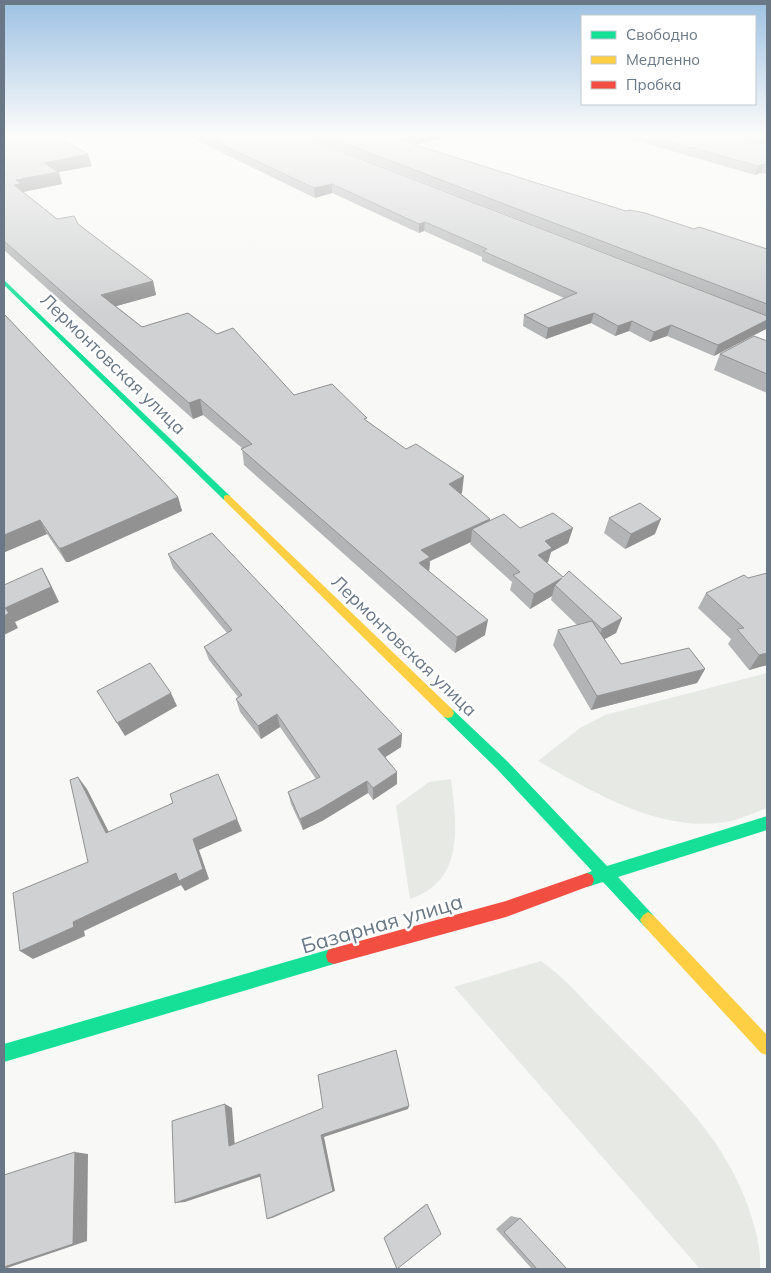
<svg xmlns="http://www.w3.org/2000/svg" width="771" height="1273" viewBox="0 0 771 1273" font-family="Mulish,sans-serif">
	<rect width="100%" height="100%" fill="#f8f8f7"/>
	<g fill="#e6e9e4">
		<path d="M767 673V808C756 812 743 818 731 821 663 835 595 793 538 761L580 728 605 715Z"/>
		<path d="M451 779C457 825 465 881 410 899L396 806 429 782Z"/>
		<path d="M541 961C567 979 588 1006 610 1027 665 1083 721 1131 748 1206 755 1227 761 1247 760 1269H700L454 987Z"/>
	</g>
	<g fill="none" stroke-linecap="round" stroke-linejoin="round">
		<g fill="#16e098" fill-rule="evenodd">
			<path d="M4 280 230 496V500H224L4 285Z"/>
			<path d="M448 708 452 709 507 761 607 866 767 816V830L618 877 653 915 656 920 653 925 648 928 643 925 603 882 587 887 582 885 580 880 582 875 592 871 497 769 444 717 442 713 444 709Z"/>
			<path d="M334 948 340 950 342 956 340 962 334 964 4 1062V1044Z"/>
		</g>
		<g fill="#ffcf43" fill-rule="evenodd">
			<path d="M227 495 230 496 452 709 454 713 452 717 448 718 444 717 224 500V496Z"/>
			<path d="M648 912 653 915 767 1035V1055L761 1053 643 925 640 920 643 915Z"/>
		</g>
		<path fill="#f24e42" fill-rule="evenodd" d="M587 873 592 875 594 880 592 885 506 917 334 964 328 962 326 956 328 950 334 948 506 901Z"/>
	</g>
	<g fill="#b3b4b5">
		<path d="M4 137 92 166 59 172 62 184 23 192 24 193 57 219 78 224 153 281 156 295 116 306 142 327 294 395 367 421 462 493 460 494 490 519 489 521 520 528H573L568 543 551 552 548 562 547 563 563 577 622 618 616 633 604 639 621 664 705 669 697 683 591 710 553 645 558 630 577 625 551 600 552 596 530 609 510 590 512 582 470 544 471 542 430 561 429 571 485 635 455 653 244 465 242 448 203 415 193 419 4 250Z"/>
		<path d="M190 137H304L767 316V326L766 329 714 356 667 336 650 342 629 331 615 336 591 323 546 339 523 326 524 315 564 298 482 261V257L424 231 419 233 332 193 315 198Z"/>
		<path d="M307 137H447L415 145 626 211 767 249V316Z"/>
		<path d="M624 137H767V174L761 173 755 175Z"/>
		<path d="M4 314 178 497 182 511 69 562H66L47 534 5 552 4 550Z"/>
		<path d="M767 341V393L714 370 720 354Z"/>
		<path d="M609 518 655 534 625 549 604 533Z"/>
		<path d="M168 554 402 734 401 747 385 757 397 772V784L373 800 368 793 322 821 303 830 291 804 288 792 316 779 280 727 261 739 240 712 236 699 238 697 209 660 204 647 227 633 173 568Z"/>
		<path d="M744 575 767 665 749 670 728 644 731 639 698 608 706 593Z"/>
		<path d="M426 1204H427L384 1238V1237Z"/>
		<path d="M511 1216 520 1218 567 1269H532L496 1229Z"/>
	</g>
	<g fill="#929293">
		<path d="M412 137H447L400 148V140Z"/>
		<path d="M88 154 92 166 59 172 62 184 23 192 25 196 14 185 16 180 44 163Z"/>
		<path d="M764 164 761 173 755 175 758 166Z"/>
		<path d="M332 184V193L315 198 314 188Z"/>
		<path d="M425 222 424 231 419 233V224Z"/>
		<path d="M153 281 156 295 106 309 101 295Z"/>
		<path d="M594 313 591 323 546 339 548 328Z"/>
		<path d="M767 320V326L766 329 714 356 718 345Z"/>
		<path d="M632 321 629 331 615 336 618 326Z"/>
		<path d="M671 325 667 336 650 342 654 332Z"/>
		<path d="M200 399 203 415 193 419 189 403Z"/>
		<path d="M464 476 462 493 448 500 449 484Z"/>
		<path d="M178 497 182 511 69 562H66L59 548Z"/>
		<path d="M490 519 487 535 472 529 471 542 430 561 429 573 418 579 421 550Z"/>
		<path d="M661 519 655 534 625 549 631 534Z"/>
		<path d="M40 520 47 534 5 552 4 550V535Z"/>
		<path d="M573 528 568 543 551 552 548 562 534 570 538 555 545 541Z"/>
		<path d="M42 568 50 583 59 602 15 622 18 628 4 635V616L5 608Z"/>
		<path d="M562 578 555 585 552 596 530 609 534 594Z"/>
		<path d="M622 618 616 633 596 644 602 629Z"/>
		<path d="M488 620 485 635 455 653 457 637Z"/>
		<path d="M767 653V665L749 670 759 655Z"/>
		<path d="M705 669 697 683 591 710 597 696Z"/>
		<path d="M171 693 177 706 125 736 117 723Z"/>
		<path d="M277 714 280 727 261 739 258 726Z"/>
		<path d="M402 734 401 747 378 762V749Z"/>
		<path d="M397 772V784L373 800V788Z"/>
		<path d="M78 777 87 789 115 844 106 833Z"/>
		<path d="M367 781 368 793 322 821 303 830 300 819Z"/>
		<path d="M237 819 242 831 199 850 209 879 185 891 181 885 84 931 85 936 33 959 20 951 73 922 193 839Z"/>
		<path d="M225 1104 232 1108 235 1148 229 1146Z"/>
		<path d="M409 1106 408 1109 324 1137 335 1191 272 1218 267 1219 321 1135Z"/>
		<path d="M75 1152 88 1154 87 1241 4 1269V1267Z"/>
		<path d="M260 1174 265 1175 185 1202 175 1203Z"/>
	</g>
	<g fill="#d0d1d2" stroke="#929293">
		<path d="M4 137H58L88 154 44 163 58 172 16 180 21 184 14 185 57 219 74 216 78 224 153 281 101 295 142 327 188 313 217 334 233 328 294 395 332 384 367 418 364 419 406 449 416 444 464 476 449 484 490 519 421 550 430 557 419 563 488 620 457 637 241 449 252 444 200 399 189 403 4 241Z"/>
		<path d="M206 137H304L767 316V320L718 345 671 325 654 332 632 321 618 326 594 313 548 328 524 315 577 293 483 251 487 249 425 222 419 224 332 184 314 188Z"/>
		<path d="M328 137H412L400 140 626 211 630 210 645 213 694 229 699 227 767 249V304Z"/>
		<path d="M654 137H738L767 145V165L764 164 758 166Z"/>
		<path d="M4 314 178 497 62 548H59L40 520 4 535Z"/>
		<path d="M754 336 767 341V374L720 354Z"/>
		<path d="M640 503 661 519 631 534 609 518Z"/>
		<path d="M553 513 573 528 545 541 552 548 538 555 563 577 569 571 622 618 602 629 555 585 562 578 534 594 513 575 520 572 472 529 504 514 520 528Z"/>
		<path d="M212 533 402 734 378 749 397 772 373 788 367 781 320 809 300 819 288 792 320 777 277 714 258 726 236 699 242 695 204 647 232 630 168 554Z"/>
		<path d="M42 568 51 587 5 608 9 613 4 616V585Z"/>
		<path d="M767 573V653L759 655 737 629 744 628 706 593 744 575 748 578Z"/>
		<path d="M592 621 621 664 689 648 705 669 597 696 558 630Z"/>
		<path d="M150 663 171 693 117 723 97 691Z"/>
		<path d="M218 774 237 819 193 839 203 869 179 881 176 873 73 922 74 927 20 951 13 893 88 862 70 780 78 777 106 833 173 803 170 794Z"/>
		<path d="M396 1050 409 1106 321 1135 333 1191 267 1219 260 1174 175 1203 172 1121 225 1104 229 1146 323 1108 318 1075Z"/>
		<path d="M75 1152 73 1244 4 1267V1175Z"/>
		<path d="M427 1204 441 1234 397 1269 384 1238Z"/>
		<path d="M520 1218 567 1269H537L504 1232Z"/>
	</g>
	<linearGradient id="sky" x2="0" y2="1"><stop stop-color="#9dc1e2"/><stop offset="0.43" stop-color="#fcfcfb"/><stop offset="1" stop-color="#fcfcfb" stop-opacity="0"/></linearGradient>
	<rect width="771" height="316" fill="url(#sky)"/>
	<g text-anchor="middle" stroke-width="5" stroke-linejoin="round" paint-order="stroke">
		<g font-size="18" fill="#697786" stroke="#fff">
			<text transform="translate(113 364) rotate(44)" y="6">Лермонтовская улица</text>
			<text transform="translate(404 646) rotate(44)" y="6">Лермонтовская улица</text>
		</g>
		<g font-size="21" fill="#697786" stroke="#fff">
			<text transform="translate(382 924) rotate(-16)" y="7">Базарная улица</text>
		</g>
	</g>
	<rect width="771" height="1273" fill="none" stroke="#697786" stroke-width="10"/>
	<rect x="581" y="15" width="175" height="90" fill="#ffffff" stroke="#c3c9cf"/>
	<rect x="591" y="31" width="25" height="8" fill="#16e098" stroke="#c3c9cf"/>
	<text x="626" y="40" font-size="15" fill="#697786">Свободно</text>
	<rect x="591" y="56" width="25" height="8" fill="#ffcf43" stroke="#c3c9cf"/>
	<text x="626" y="65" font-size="15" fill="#697786">Медленно</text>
	<rect x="591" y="81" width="25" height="8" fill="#f24e42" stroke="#c3c9cf"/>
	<text x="626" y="90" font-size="15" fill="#697786">Пробка</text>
</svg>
